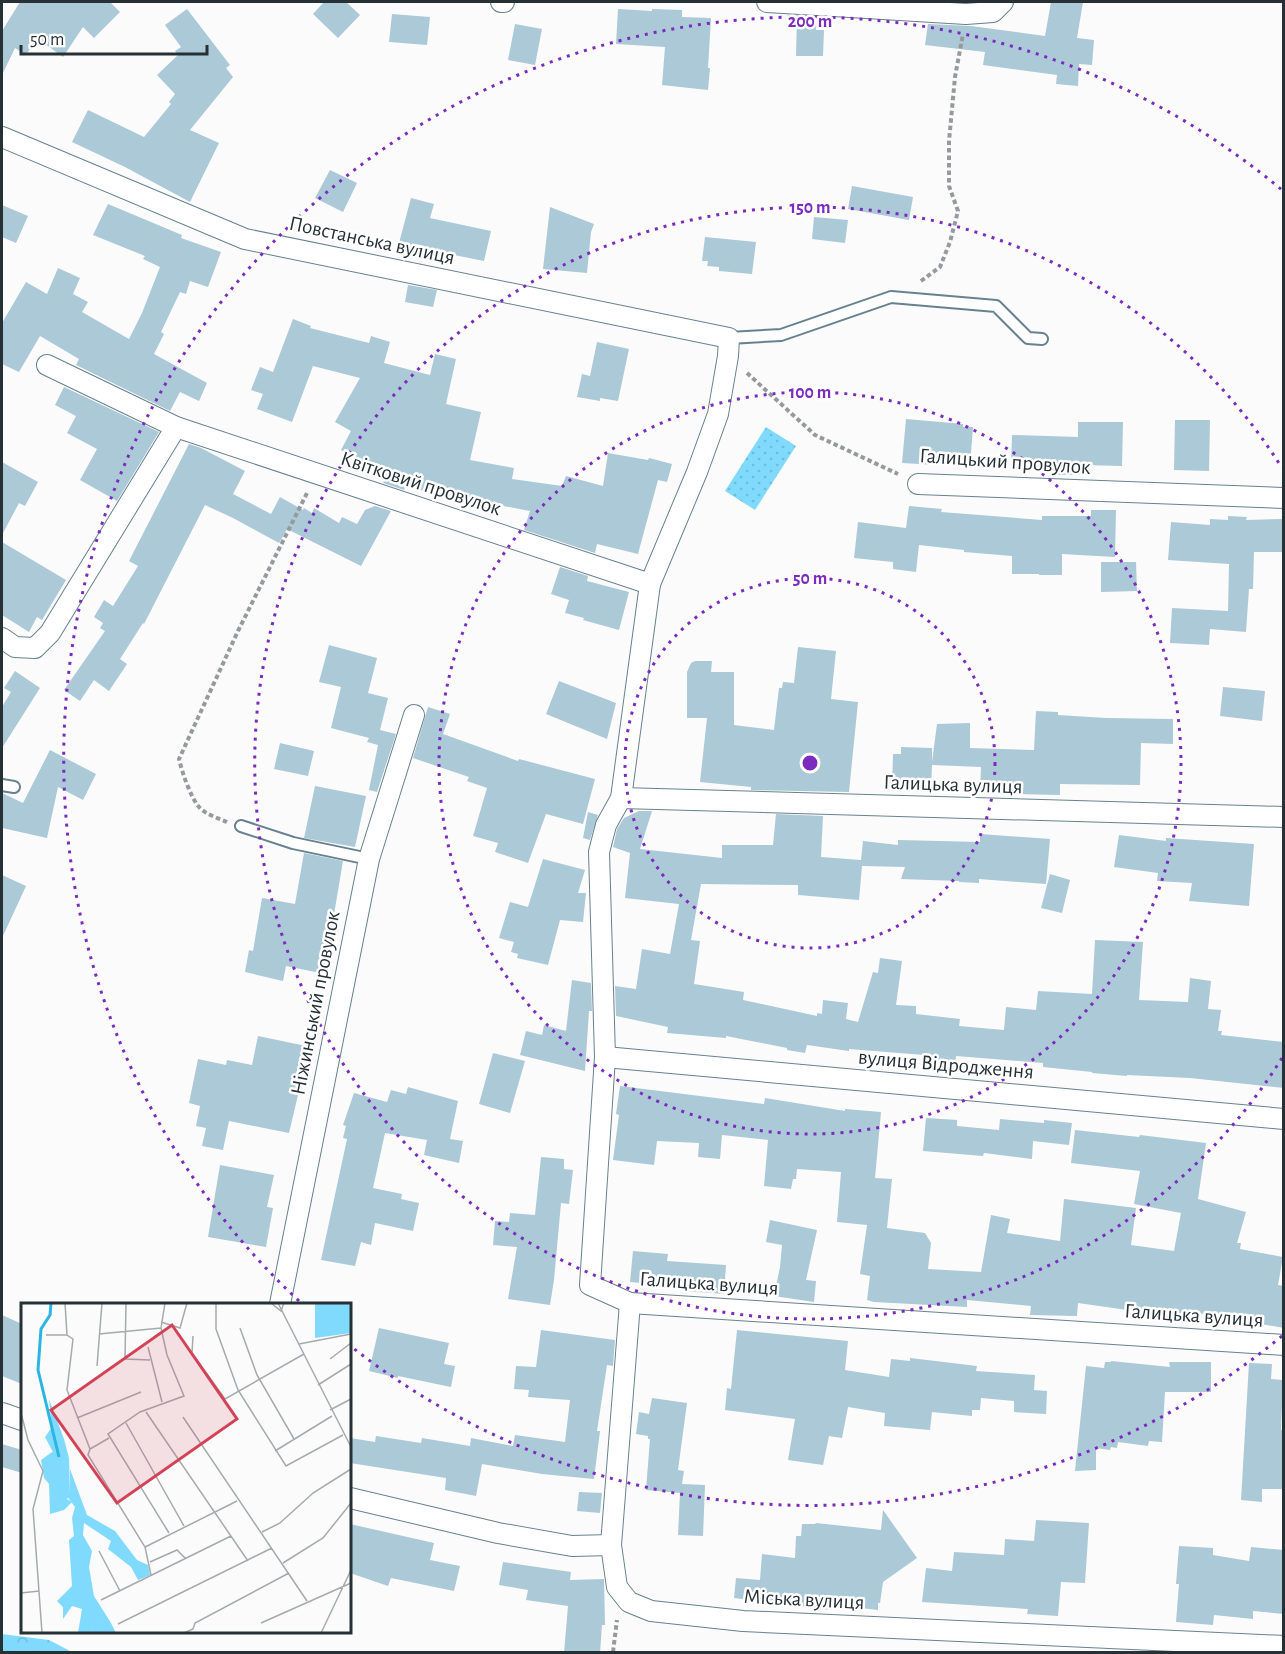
<svg xmlns="http://www.w3.org/2000/svg" width="1285" height="1654" viewBox="0 0 1285 1654" font-family="'Alegreya Sans',sans-serif">
	<defs>
		<pattern id="forest-crowns" width="20" height="18" patternUnits="userSpaceOnUse" patternTransform="scale(1.5)"><rect width="20" height="18" fill="#80dafe"/><path d="M2 6a3 3 0 1 1 6 0M12 15a3 3 0 1 1 6 0" fill="none" stroke="#6ebcda"/></pattern>
		<pattern id="park-dots" width="8" height="8" patternUnits="userSpaceOnUse" patternTransform="scale(1.5)"><rect width="8" height="8" fill="#80dafe"/><path d="M2 2h.1M6 6h.1" fill="none" stroke="#6ebcda" stroke-width="1.8" stroke-linecap="round"/></pattern>
	</defs>
	<rect width="100%" height="100%" fill="#fbfbfb"/>
	<path fill="url(#forest-crowns)" d="M2 1634 49 1640 72 1652H2Z"/>
	<path fill="url(#park-dots)" d="M766 427 796 446 755 510 725 491Z"/>
	<g fill="#abc9d6">
		<path d="M20 2H110L120 12 94 38 83 27 63 57 37 38 26 55 15 48 2 75V31Z"/>
		<path d="M324 2H346L360 15 338 38 313 14Z"/>
		<path d="M1051 2H1083L1077 38 1094 40 1092 65 1079 64 1078 86 1056 84 1057 75 983 65 985 52 925 45 928 24 971 26 1045 36Z"/>
		<path d="M187 9 230 65 226 68 233 77 190 130 219 143 190 202 125 167 72 142 88 110 144 137 171 104 169 102 175 94 157 75 178 55 175 51 181 47 165 25Z"/>
		<path d="M618 9 652 11V9L682 10V17L711 18 708 68H710L708 90 662 85 665 47 616 44Z"/>
		<path d="M392 14 430 17 427 45 389 42Z"/>
		<path d="M797 16 817 17 816 30H824L823 56H796Z"/>
		<path d="M515 24 542 29 535 65 508 60Z"/>
		<path d="M330 170 357 183 343 212 315 198Z"/>
		<path d="M852 186 913 197 909 220 848 209Z"/>
		<path d="M411 198 434 204 430 218 491 231 484 261 444 253V255L399 243Z"/>
		<path d="M108 204 182 235 181 238 221 252 208 287 190 281 186 294 180 292 161 332 164 334 154 354 207 383 199 401 180 392 170 411 76 365 79 359 40 336 19 372 2 364V323L26 282 47 294 58 268 80 278 73 294 88 302 82 312 129 339 142 313 160 267 143 259 145 256 93 235Z"/>
		<path d="M2 205 28 216 16 243 2 237Z"/>
		<path d="M550 207 594 224 591 232 587 273 543 269Z"/>
		<path d="M814 217 848 220 845 243 812 239Z"/>
		<path d="M705 237 756 242 752 274 719 271V267L707 266 708 261H702Z"/>
		<path d="M408 285 437 290 433 307 405 302Z"/>
		<path d="M293 319 311 326 310 328 369 343 371 336 390 342 384 363 430 375 435 354 456 359 446 404 481 412 470 460 514 468 512 479 562 486 566 476 603 486 608 453 648 460 649 458 672 464 667 482 658 480 638 554 597 544 595 553 524 530 530 511 405 487 404 490 383 483 386 477 341 450 351 431 335 422 360 378 313 366 292 422 257 409 263 394 251 390 260 367 273 372Z"/>
		<path d="M597 342 629 349 618 401 600 398V401L577 397 582 374 590 376Z"/>
		<path d="M64 387 159 432 117 501 80 480 97 449 67 433 76 416 55 405Z"/>
		<path d="M906 419 963 424V427H973L970 466 936 463V465L902 463Z"/>
		<path d="M1175 420H1210L1209 471 1174 470Z"/>
		<path d="M1078 422H1123L1122 466 1084 465 1083 475H1053V468L1011 467 1012 435 1078 437Z"/>
		<path d="M189 444 201 448 245 471 233 494 271 514 280 497 303 510 304 508 312 513 314 508 339 523 342 517 357 524 365 510 375 506 391 511 361 566 287 529 279 543 233 518 205 505 144 624 143 623 120 659 127 664 109 691 94 680 80 701 64 690 105 631 100 628 103 623 94 617 104 600 113 606 138 566 129 561Z"/>
		<path d="M2 462 38 482 25 506 19 503 2 535Z"/>
		<path d="M909 506 942 509 941 512 1042 520V516H1091V510H1116L1115 557 1062 554V575H1039V574H1012V556L964 552V550L919 545 916 572 893 569V562L854 558 858 522 906 528Z"/>
		<path d="M1228 516 1247 517 1246 520 1284 519V552H1254L1253 589H1249L1246 632 1210 629 1209 645 1170 643 1172 608 1228 611 1229 564 1168 560 1171 522 1210 525V519L1228 520Z"/>
		<path d="M2 542 66 580 42 620 37 617 29 632 2 615Z"/>
		<path d="M1101 562H1136L1137 591 1101 592Z"/>
		<path d="M560 567 588 576 587 581 629 592 619 630 583 620 584 618 565 613 569 600 551 594Z"/>
		<path d="M329 645 377 658 368 693 388 698 380 730 396 734 377 792 369 790 378 745 367 742 369 738 331 728 341 687 319 682Z"/>
		<path d="M798 647 836 651 831 699 858 702 849 792 751 790V787L700 782 707 718H687V672L691 663 695 661H712L711 672H734V725L774 730 779 688H782L783 682 794 683Z"/>
		<path d="M15 671 40 688 2 748V707L11 692 4 688Z"/>
		<path d="M559 681 616 703 607 739 546 714Z"/>
		<path d="M1223 687 1265 691 1262 721 1220 716Z"/>
		<path d="M428 707 450 714 443 734 518 761 519 759 595 779 583 824 546 814 528 863 495 852 498 843 473 836 487 788 467 781 469 777 413 758Z"/>
		<path d="M1036 711 1058 712V715L1106 718 1173 719V744L1141 743 1140 785 1060 784V795L980 793 981 767 932 765 931 789 892 788 893 754H901V747L932 748V762L937 724 970 723V748L1034 750Z"/>
		<path d="M280 743 314 751 308 776 274 769Z"/>
		<path d="M50 750 96 774 83 800 58 787 47 838 2 828V793L23 803Z"/>
		<path d="M315 786 366 796 355 847 304 838Z"/>
		<path d="M639 811H652L640 849 722 858V845H773L776 814 823 816 821 857 861 860 863 841 898 845V840L980 842V834L1050 839 1046 884 979 879V883L959 882V881L901 879 905 867 862 866 859 900 798 895V885L701 884 691 940 700 941 694 984 744 992 743 1000 817 1016V1013L822 1014 823 1000 848 1003 846 1019 858 1022 873 972 878 973 880 958 902 961 896 1005 916 1006V1014L960 1019 959 1026 1004 1030 1006 1007 1036 1010 1038 991 1092 994 1095 940 1143 942 1139 1000 1188 1002 1190 978 1211 981 1208 1009 1221 1010 1218 1031H1222L1221 1035 1284 1042V1088L1190 1078 1127 1075V1076L1092 1073V1072L1043 1067V1063L956 1056 955 1069 923 1066 924 1055 849 1049V1051L807 1045 805 1053 787 1050V1048L726 1036V1038L667 1033 668 1027 616 1016 615 986 636 989 642 949 670 954 679 904 625 898 630 853 613 847 617 829 624 818Z"/>
		<path d="M588 812 598 815 590 840 583 838Z"/>
		<path d="M1119 835 1166 841V838L1254 844 1249 906 1189 901 1192 883 1157 881 1158 873 1114 867Z"/>
		<path d="M304 853 343 861 330 938 333 939 325 974 286 966 283 981 245 972 249 950 253 951 262 898 295 904Z"/>
		<path d="M543 859 585 870 578 893H586L583 922 560 920 548 965 517 958 518 954 511 952 514 942 499 938 510 902 528 907Z"/>
		<path d="M1050 874 1070 880 1062 913 1041 908Z"/>
		<path d="M2 875 26 886 2 938Z"/>
		<path d="M572 980 591 983 592 1011H589L585 1071 520 1055 526 1031 542 1035 544 1025 566 1031Z"/>
		<path d="M258 1036 306 1046 295 1094 298 1095 289 1133 229 1121 223 1150 202 1146 206 1128 196 1126 200 1106 189 1103 198 1059 226 1065 227 1060 252 1065Z"/>
		<path d="M493 1053 525 1061 510 1113 479 1104Z"/>
		<path d="M620 1086 764 1104 765 1098 845 1111V1109L881 1112 875 1178 892 1179 887 1228 925 1233 931 1243 928 1269 981 1272 991 1215 1010 1219 1007 1233 1060 1241 1064 1199 1136 1208 1131 1245 1174 1251 1181 1213 1134 1204 1140 1171 1071 1163 1075 1130 1139 1137 1140 1135 1206 1143 1198 1199 1246 1212 1237 1243H1241L1240 1249 1283 1257 1278 1285 1284 1286V1328L1209 1315 1199 1313 1198 1320 1078 1303 1077 1316 1030 1315 1031 1306 967 1300V1307L874 1302 867 1300 870 1276 860 1274 867 1225 837 1222 841 1172 797 1169 796 1179H793L791 1189 764 1186 768 1140 722 1135 720 1159 698 1157 699 1143 657 1141 654 1165 613 1160 619 1115 616 1114Z"/>
		<path d="M408 1087 458 1101 450 1139 463 1141 459 1163 424 1155 427 1140 385 1133 373 1188 402 1194 401 1199 419 1203 413 1231 375 1223 371 1245 361 1242 355 1266 321 1260 347 1139 343 1138 346 1126 343 1125 354 1093 387 1102 391 1090 406 1094Z"/>
		<path d="M926 1118 957 1120V1126L999 1130 1000 1119 1044 1123V1120L1072 1123 1069 1145 1033 1141 1032 1159 984 1153 983 1156 923 1151Z"/>
		<path d="M541 1157 564 1159V1169L573 1170 569 1204 561 1203 554 1280 550 1305 508 1299 517 1247 493 1245 495 1221 509 1222 510 1213 535 1215Z"/>
		<path d="M220 1165 274 1175 267 1207 273 1208 266 1247 208 1237Z"/>
		<path d="M770 1220 817 1230 806 1280 816 1281 814 1302 774 1296 780 1267 782 1245 766 1242Z"/>
		<path d="M633 1251 668 1254 667 1261 726 1265 724 1294 686 1291V1287L630 1282Z"/>
		<path d="M2 1315 22 1324V1384L2 1376Z"/>
		<path d="M379 1328 449 1343 444 1364 455 1366 451 1387 398 1376V1378L369 1371Z"/>
		<path d="M541 1330 615 1340 613 1366 607 1365 597 1431H600L594 1479 542 1474 482 1464 476 1496 445 1490 446 1478 350 1463V1438L375 1442 376 1436 421 1443 422 1438 470 1446 471 1438 513 1446 515 1435 565 1442 570 1400 528 1397 529 1390 514 1389 516 1366 536 1367Z"/>
		<path d="M737 1330 848 1341 845 1370 889 1377 891 1359 910 1361V1358L977 1366 976 1371 1035 1375 1034 1390 1047 1391 1046 1414 1014 1412V1401L981 1398 980 1410H972V1416L932 1412 930 1430 884 1426 885 1413 848 1407 842 1438 829 1436 823 1465 788 1460 795 1419 725 1410 727 1388 731 1389Z"/>
		<path d="M1111 1361 1170 1367 1169 1362H1211V1392H1165L1162 1442 1149 1441 1148 1446 1118 1442 1117 1448 1111 1447 1110 1450 1096 1448V1470L1075 1471 1086 1366 1104 1368 1105 1362H1111Z"/>
		<path d="M1249 1363 1272 1364 1271 1379 1283 1380 1281 1430H1284V1489H1262V1502L1241 1500Z"/>
		<path d="M652 1398 687 1403 678 1470 684 1471 682 1484 705 1485 703 1536 678 1535 680 1493 646 1490 650 1439H648V1436L636 1434 639 1412 649 1414Z"/>
		<path d="M2 1444 22 1450V1473L2 1467Z"/>
		<path d="M579 1492 602 1493 600 1513 577 1511Z"/>
		<path d="M883 1510 917 1558 883 1582 880 1603H878V1610L834 1605V1610L806 1608V1607L734 1598 736 1578 760 1580 762 1554 795 1558 796 1536H801L802 1524H815L816 1523 881 1530Z"/>
		<path d="M1036 1520 1089 1523 1085 1583 1061 1582 1058 1616 1027 1614 1028 1609 922 1602 926 1568 952 1571 954 1552 1004 1555 1005 1539 1034 1541Z"/>
		<path d="M350 1524 434 1543 430 1560 460 1566 454 1591 391 1578 388 1586 350 1573Z"/>
		<path d="M1179 1546 1213 1548V1555L1249 1561 1251 1547 1284 1550V1614L1253 1611V1619L1214 1615 1213 1625 1176 1622 1179 1584H1176Z"/>
		<path d="M503 1562 571 1572 570 1580 604 1579 605 1625H602L600 1653H564L568 1606 526 1600 528 1590 499 1585Z"/>
	</g>
	<g fill="none" stroke-linecap="round" stroke-linejoin="round">
		<defs>
			<g id="lane">
				<path d="M729 338 781 335 891 297 996 306 1028 338 1042 339"/>
				<path d="M2 785 14 787"/>
				<path d="M241 826 293 843 369 859"/>
			</g>
			<g id="street">
				<path d="M501 2H504"/>
				<path d="M767 2 966 14 993 12 1003 2"/>
				<path d="M2 137 245 239 729 338 728 356 718 414 697 472 650 584 621 798 606 825 599 852 605 1057 590 1285 630 1303 1284 1345"/>
				<path d="M47 365 176 427 650 584"/>
				<path d="M918 484 1284 498"/>
				<path d="M2 638 15 647 35 648 50 633 176 427"/>
				<path d="M621 798 1284 817"/>
				<path d="M605 1057 1284 1119"/>
				<path d="M630 1303 611 1545 617 1587 629 1602 651 1611 743 1621 1284 1646"/>
				<path d="M280 1304 369 859 414 715"/>
				<path d="M2 1413 22 1420"/>
				<path d="M350 1498 498 1533 572 1546 611 1545"/>
			</g>
		</defs>
		<use href="#lane" stroke="#67828e" stroke-width="14"/>
		<use href="#street" stroke="#67828e" stroke-width="22"/>
		<g stroke="#959a9d" stroke-width="4" stroke-dasharray="4.5 3" stroke-linecap="butt">
			<path d="M921 281 940 267 950 242 958 211 949 186V141L955 77 963 34"/>
			<path d="M747 373 815 435 898 474"/>
			<path d="M227 822C218 818 207 815 200 808 191 799 182 772 179 759L238 631 307 493"/>
			<path d="M613 1652 617 1620"/>
		</g>
		<use href="#lane" stroke="#fff" stroke-width="10"/>
		<use href="#street" stroke="#fff" stroke-width="20"/>
	</g>
	<g fill="none" stroke="#7b2cbf" stroke-width="3" stroke-dasharray="3 6">
		<circle cx="810" cy="763" r="185"/>
		<circle cx="810" cy="763" r="371"/>
		<path d="M1282 1058A556 556 0 1 1 1282 468"/>
		<path d="M1282 1336A742 742 0 0 1 353 1348M299 1301A742 742 0 0 1 1282 190"/>
	</g>
	<g text-anchor="middle" stroke-width="5" stroke-linejoin="round" paint-order="stroke">
		<g font-size="21" fill="#263136" stroke="#fff">
			<text transform="translate(372 240) rotate(12)" y="7">Повстанська вулиця</text>
			<text transform="translate(1005 461) rotate(4)" y="7">Галицький провулок</text>
			<text transform="translate(421 483) rotate(18)" y="7">Квітковий провулок</text>
			<text transform="translate(953 784) rotate(2)" y="7">Галицька вулиця</text>
			<text transform="translate(315 1003) rotate(-79)" y="7">Ніжинський провулок</text>
			<text transform="translate(946 1064) rotate(5)" y="7">вулиця Відродження</text>
			<text transform="translate(709 1283) rotate(4)" y="7">Галицька вулиця</text>
			<text transform="translate(1194 1315) rotate(4)" y="7">Галицька вулиця</text>
			<text transform="translate(804 1599) rotate(3)" y="7">Міська вулиця</text>
		</g>
	</g>
	<g transform="translate(21 1303)">
		<rect width="330" height="330" fill="#fbfbfb"/>
		<path d="M31 149 48 155 49 191 46 196 51 199 43 207 29 211 28 181 23 175 20 157ZM76 313 82 320H90L95 330H70L71 315Z" fill="#80dafe"/>
		<path d="M28 96 43 136 48 155 34 153 24 134 31 124ZM49 166 66 212 94 228 116 257 127 262 129 272 117 277 110 264 87 246 90 238 63 220 62 232 71 248 68 264 73 293 90 320H82L73 314 70 330H57L61 306 51 303 42 316V304L36 298 51 283 48 237 53 233 51 215 54 204 45 192 49 191Z" fill="#80dafe"/>
		<path d="M294 0H330V30L294 35Z" fill="#80dafe"/>
		<path fill="none" stroke="#2ab5e3" stroke-width="3" d="M30 0 29 12 20 26 17 67 38 154"/>
		<path fill="none" stroke="#a6aaac" stroke-width="1.5" d="M44 0 46 32 52 36 46 87 69 146M105 0 104 56 129 57M144 0 140 25 146 52 163 93 119 109 87 131 148 230M195 0V26L217 87 265 163 322 132M250 0 260 8 263 0M257 0 330 144M140 19 159 25 166 0M219 25 236 72 273 136M78 31 140 25M25 32H46M172 33 171 50 204 96 283 51M278 41 330 31M127 44 141 99M309 56 330 40M76 63 81 0M297 82 330 61M309 107 330 96M125 109 227 258M0 110 7 137 22 168 12 206 21 330M162 114 286 298M56 115 120 89M105 120 163 223M88 135 69 146 67 152 124 244 130 272M254 148 311 113M241 229 259 220 292 190 330 166M124 244 216 198M78 248 99 288M129 259 156 247 165 256M262 260 302 235 330 200M0 290 18 288M80 297 210 233M240 320 330 280M97 321 251 245M163 330 172 326 174 320 268 270M300 330 330 267"/>
		<path fill="#d34357" fill-opacity="0.15" stroke="#d34357" stroke-width="3" d="M151 22 216 116 96 200 30 107Z"/>
		<rect width="330" height="330" fill="none" stroke="#263136" stroke-width="3"/>
	</g>
	<circle cx="810" cy="763" r="9" fill="#7b2cbf" stroke="#fff" stroke-width="3"/>
	<g font-size="18" text-anchor="middle" font-weight="bold" fill="#7b2cbf" stroke="#fff" stroke-width="5" stroke-linejoin="round" paint-order="stroke">
		<text x="810" y="27">200 m</text>
		<text x="810" y="213">150 m</text>
		<text x="810" y="398">100 m</text>
		<text x="810" y="584">50 m</text>
	</g>
	<rect width="1285" height="1654" fill="none" stroke="#263136" stroke-width="6"/>
	<path d="M21 45v9h186v-9" fill="none" stroke="#263136" stroke-width="3"/>
	<text x="30" y="45" font-size="18" fill="#263136" stroke="#ffffff" stroke-width="4.5" paint-order="stroke">50 m</text>
</svg>
